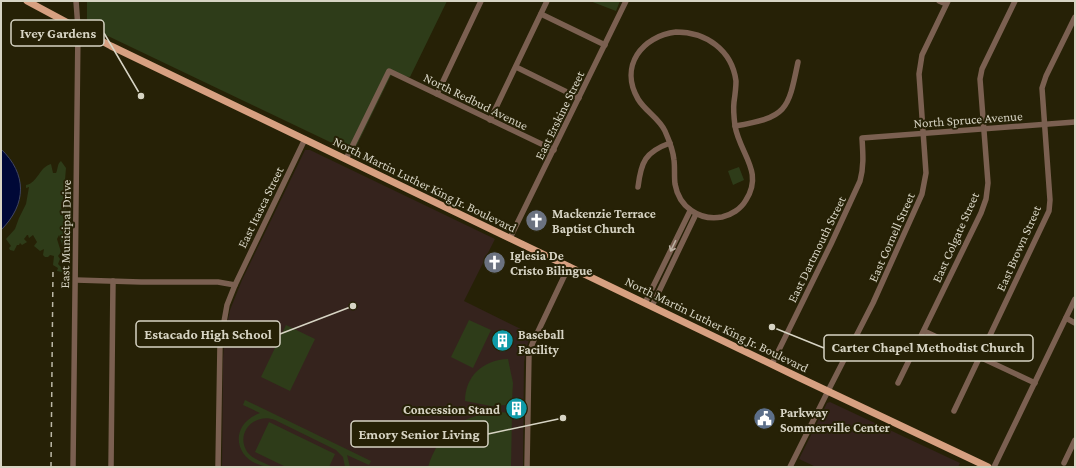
<svg xmlns="http://www.w3.org/2000/svg" width="1076" height="468" viewBox="0 0 1076 468" font-family="'Crimson Pro',serif">
	<rect width="100%" height="100%" fill="#262106"/>
	<g fill="#35231d">
		<path d="M305 150H310L495 239 464 301 531 334 527 346 524 362 523 467H222L223 358 225 333 230 310 242 280Z"/>
		<path d="M830 402 960 463 958 467H816L799 459 827 403Z"/>
	</g>
	<g fill="#2e3c19">
		<path d="M87 1H447L410 77 391 75 353 153 87 26Z"/>
		<path d="M590 1H620L616 11Z"/>
		<path d="M61 161 66 168 65 180 66 182 65 185 67 189 64 194 67 204 66 208 68 218 66 220 67 234 65 238 66 241 65 249 66 252 63 257H61L64 250 59 235 57 239 61 252 58 256 60 259 58 264 63 269 62 272 57 271 58 268 53 265 54 256 50 255 48 257H45L43 255 44 249 40 251 34 246 37 242 33 235 29 238 28 235H27L24 239 27 242 22 245 20 243 19 245H17L14 251 10 250 9 248 11 246 6 239 15 229 19 218 26 204 29 187 26 188V185C38 183 39 167 51 164L53 173H56C58 169 57 164 61 161Z"/>
		<path d="M739 167 744 180 733 185 728 171Z"/>
		<path d="M469 320 491 330 473 368 451 357Z"/>
		<path d="M286 325 315 339 290 391 261 377Z"/>
		<path d="M508 359 513 383 512 400 506 405 491 406 465 401C465 376 483 360 508 359Z"/>
		<path d="M245 400 371 461 369 465 347 455 350 467H345L343 457 336 450 275 420C254 412 234 434 248 453 254 460 265 463 273 467 236 467 225 426 260 413L243 405Z"/>
		<path d="M498 412 512 413 511 467H428C438 433 463 414 498 412Z"/>
		<path d="M269 422 335 454 329 467H286L255 452Z"/>
	</g>
	<path fill="#000837" stroke="#404561" d="M1 149C27 174 27 204 1 230Z"/>
	<g fill="none" stroke-linecap="round" stroke-linejoin="round">
		<g stroke="#7b6051" stroke-width="5.5">
			<path d="M939 1 946 4"/>
			<path d="M541 14 605 45"/>
			<path d="M676 32C706 32 732 50 736 81 736 88 735 95 734 102 733 110 734 118 735 126 740 154 764 172 746 200 741 209 731 215 722 217 699 221 679 207 675 184 674 176 675 168 674 160 673 150 669 140 665 131 659 118 645 111 638 99 619 66 642 36 676 32Z"/>
			<path d="M516 67 579 98"/>
			<path d="M437 94 481 1"/>
			<path d="M490 120 547 1"/>
			<path d="M735 126C787 117 788 111 798 62"/>
			<path d="M346 159 389 71 554 150"/>
			<path d="M638 187C641 162 645 152 670 143"/>
			<path d="M510 238 626 1"/>
			<path d="M76 280 141 282H218L235 285"/>
			<path d="M645 303 690 211"/>
			<path d="M652 306 696 214"/>
			<path d="M1066 318 1075 323"/>
			<path d="M924 331 1035 383"/>
			<path d="M772 364 831 244 860 181C864 167 863 154 862 138L1075 122"/>
			<path d="M898 383 981 213 986 199 988 183 980 79 982 69 1015 1"/>
			<path d="M954 411 1049 211 1050 200 1042 88 1046 76 1075 17"/>
			<path d="M1064 463 1075 440"/>
			<path d="M73 467 78 28 76 1"/>
			<path d="M111 467 113 281"/>
			<path d="M218 467 220 344 227 305 235 285 305 139"/>
			<path d="M527 467 529 353 533 342 569 266"/>
			<path d="M790 467 828 391 873 303 922 194 926 173 919 74 922 55 948 1"/>
			<path d="M994 467 1075 299"/>
		</g>
		<path stroke="#d7a081" stroke-width="7" d="M27 1 111 46 800 378 988 467"/>
		<path stroke="#bcb9a7" stroke-width="1.5" stroke-dasharray="5 5" stroke-linecap="butt" d="M51 467 53 270"/>
	</g>
	<defs><path id="oneway-shaft" d="M-6 0H5M1.5-3L5.5 0L1.5 3" fill="none" stroke-width="1.6" stroke-linecap="round" stroke-linejoin="round"/></defs>
	<use stroke="#bbb1a2" href="#oneway-shaft" transform="translate(673 246) rotate(116)"/>
	<defs>
		<symbol id="church-disc" viewBox="-11 -11 22 22"><circle r="9.5" fill="#6b7280" stroke="#262106"/><path d="M-1.2-6h2.4v3.5h3.3v2.4h-3.3V6h-2.4V-.1h-3.3v-2.4h3.3Z" fill="#fff"/></symbol>
		<symbol id="building-disc" viewBox="-11 -11 22 22"><circle r="9.5" fill="#0f9aa8" stroke="#262106"/><path d="M-4-6H4V6H1V3H-1V6H-4ZM-2.5-4.3h1.7v1.8h-1.7ZM.8-4.3h1.7v1.8H.8ZM-2.5-1h1.7V.8h-1.7ZM.8-1h1.7V.8H.8Z" fill="#fff"/></symbol>
		<symbol id="civic-disc" viewBox="-11 -11 22 22"><circle r="9.5" fill="#5c6f8a" stroke="#262106"/><path d="M-.6-6.5H3V-4.5H.6V-3L4-1V1h2V6H-6V1h2V-1L-.6-3ZM-1.2 2.5V6h2.4V2.5Z" fill="#fff"/></symbol>
	</defs>
	<g fill-rule="evenodd">
		<use href="#church-disc" x="524" y="208" width="25" height="25"/>
		<use href="#church-disc" x="482" y="250" width="25" height="25"/>
		<use href="#building-disc" x="490" y="328" width="25" height="25"/>
		<use href="#building-disc" x="504" y="396" width="25" height="25"/>
		<use href="#civic-disc" x="752" y="406" width="25" height="25"/>
	</g>
	<g text-anchor="middle" stroke-width="4" stroke-linejoin="round" paint-order="stroke">
		<g font-size="13" fill="#d7d4c4" stroke="#262106">
			<text transform="translate(476 101) rotate(26)" y="5">North Redbud Avenue</text>
			<text transform="translate(559 115) rotate(-64)" y="5">East Erskine Street</text>
			<text transform="translate(968 119) rotate(-4)" y="5">North Spruce Avenue</text>
			<text transform="translate(425 184) rotate(26)" y="5">North Martin Luther King Jr. Boulevard</text>
			<text transform="translate(260 207) rotate(-64)" y="5">East Itasca Street</text>
			<text transform="translate(65 234) rotate(-89)" y="5">East Municipal Drive</text>
			<text transform="translate(891 237) rotate(-66)" y="5">East Cornell Street</text>
			<text transform="translate(955 237) rotate(-66)" y="5">East Colgate Street</text>
			<text transform="translate(1018 248) rotate(-66)" y="5">East Brown Street</text>
			<text transform="translate(816 249) rotate(-64)" y="5">East Dartmouth Street</text>
			<text transform="translate(717 324) rotate(26)" y="5">North Martin Luther King Jr. Boulevard</text>
		</g>
		<g font-size="13" font-weight="bold" fill="#d7d4c4" stroke="#262106" text-anchor="start">
			<text x="552" y="218">Mackenzie Terrace<tspan x="552" dy="15">Baptist Church</tspan></text>
			<text x="510" y="260">Iglesia De<tspan x="510" dy="15">Cristo Bilingue</tspan></text>
			<text x="518" y="339">Baseball<tspan x="518" dy="15">Facility</tspan></text>
			<text x="500" y="414" text-anchor="end">Concession Stand</text>
			<text x="780" y="417">Parkway<tspan x="780" dy="15">Sommerville Center</tspan></text>
		</g>
	</g>
	<path fill="none" stroke="#d7d4c4" stroke-width="1.5" d="M141 96L104 33M353 306L280 334M772 327L824 348M563 418L488 434"/>
	<g fill="#d7d4c4" stroke="#262106" stroke-width="1.5">
		<circle cx="141" cy="96" r="4"/>
		<circle cx="353" cy="306" r="4"/>
		<circle cx="772" cy="327" r="4"/>
		<circle cx="563" cy="418" r="4"/>
	</g>
	<g fill="#262106" stroke="#d7d4c4" stroke-width="1.5">
		<rect x="11" y="20" width="93" height="26" rx="4"/>
		<rect x="136" y="321" width="144" height="26" rx="4"/>
		<rect x="824" y="335" width="209" height="26" rx="4"/>
		<rect x="351" y="421" width="137" height="26" rx="4"/>
	</g>
	<g font-size="14" text-anchor="middle" font-weight="bold" fill="#d7d4c4">
		<text x="58" y="38">Ivey Gardens</text>
		<text x="208" y="339">Estacado High School</text>
		<text x="928" y="352">Carter Chapel Methodist Church</text>
		<text x="419" y="439">Emory Senior Living</text>
	</g>
	<rect width="1076" height="468" fill="none" stroke="#d7d4c4" stroke-width="4"/>
</svg>
